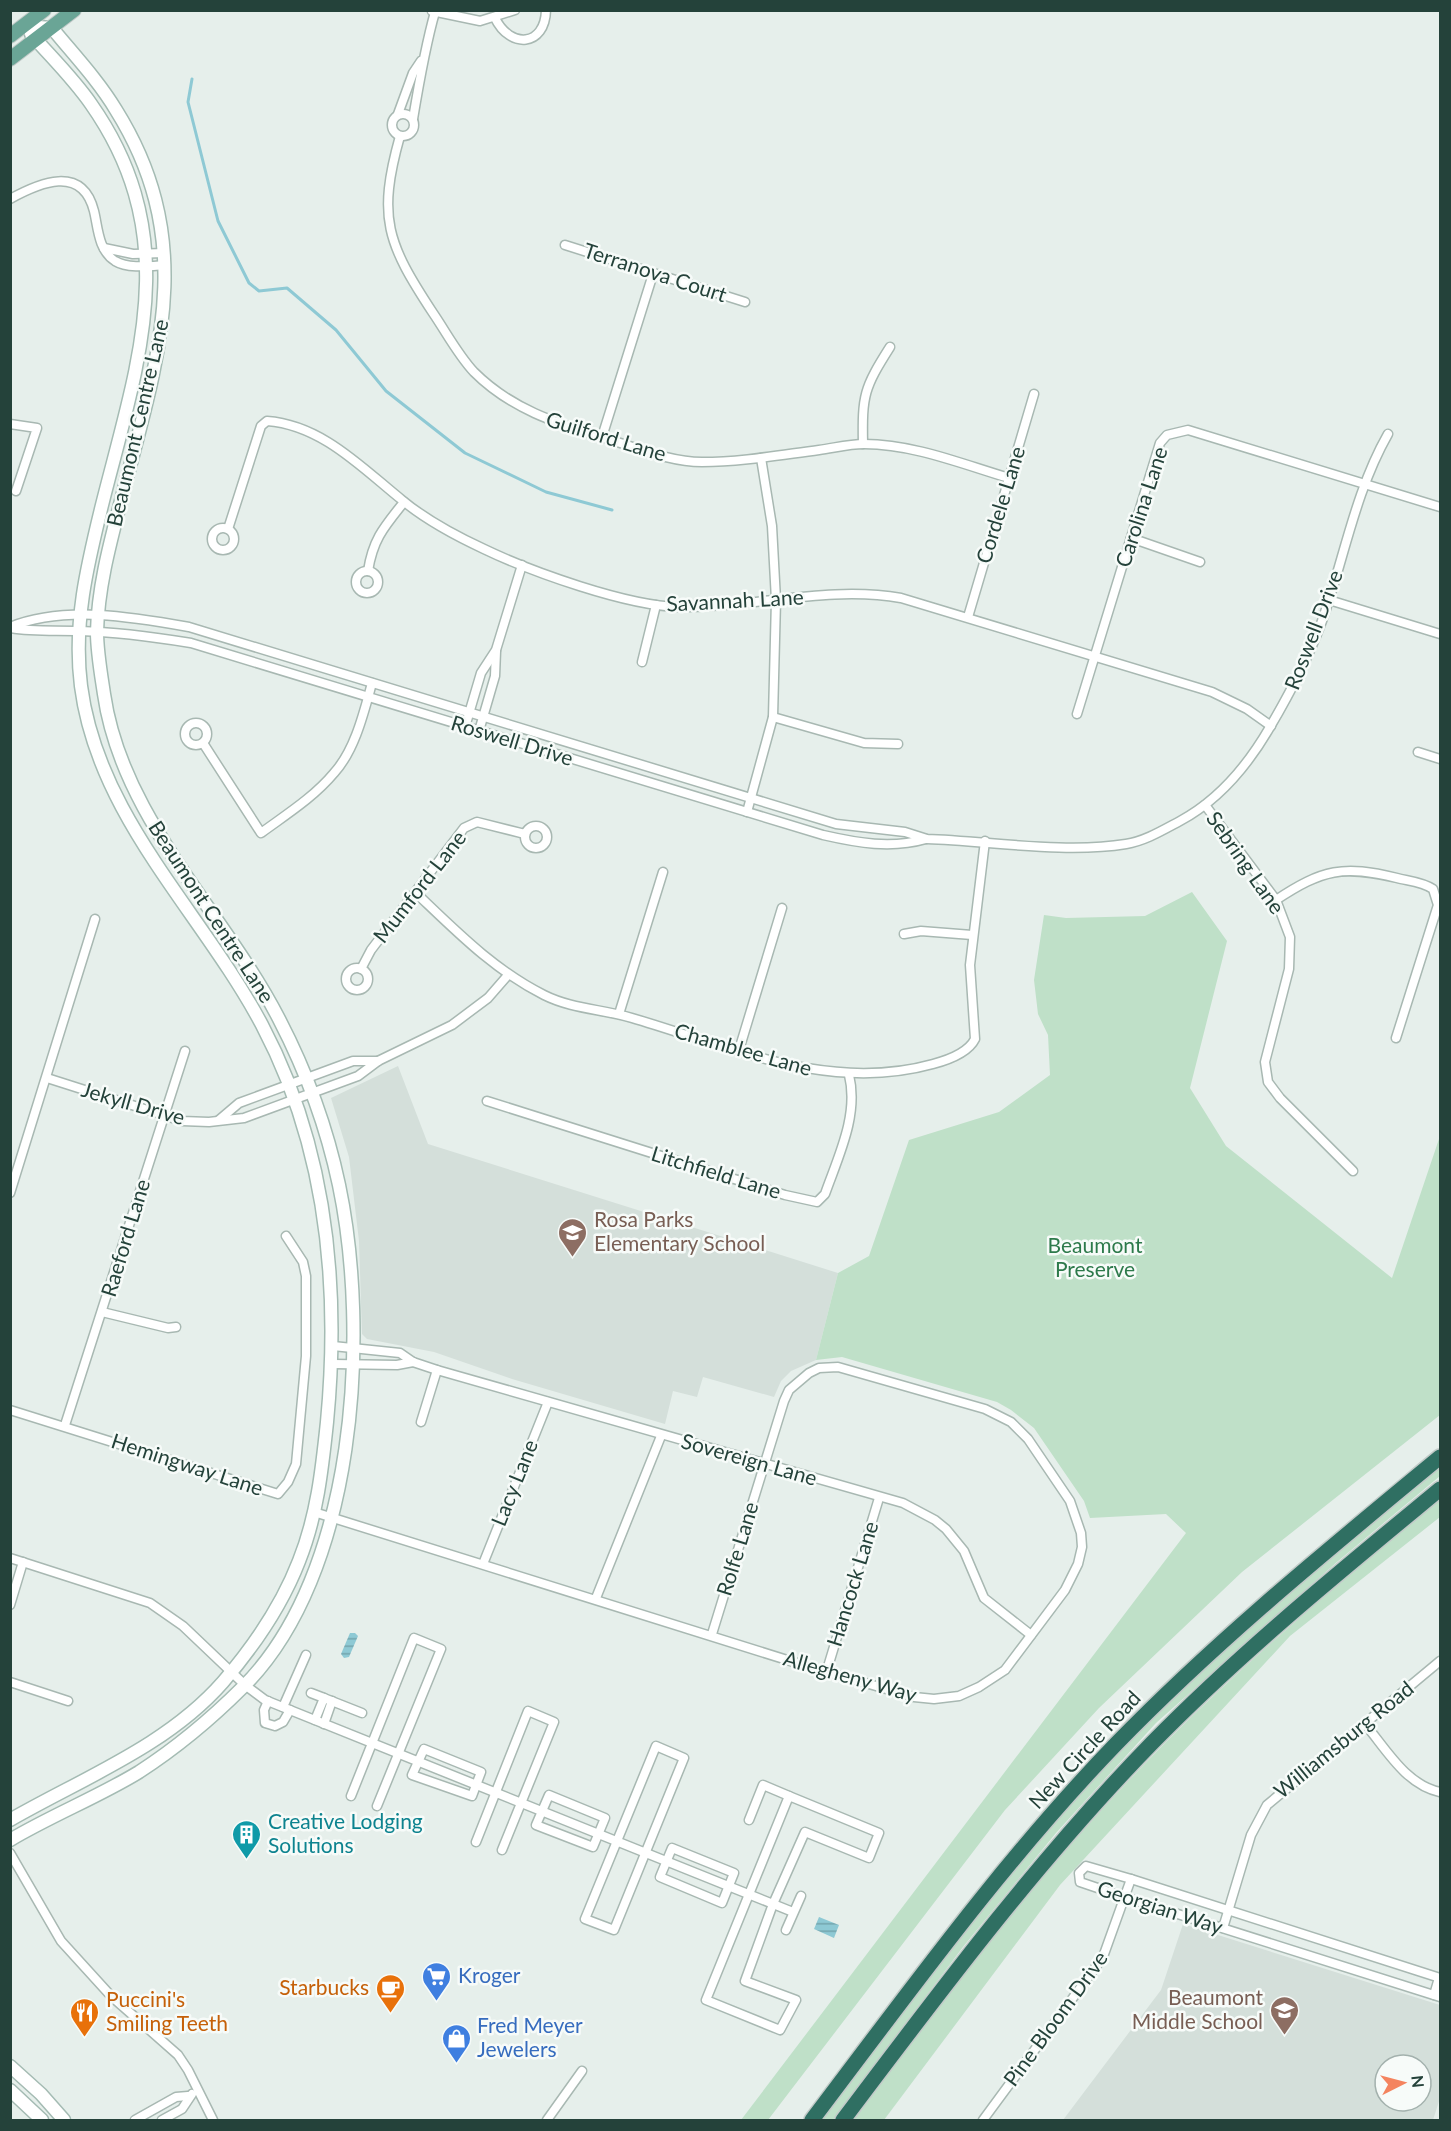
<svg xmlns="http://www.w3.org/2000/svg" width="1451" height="2131" viewBox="0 0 1451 2131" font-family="Lato,sans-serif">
	<defs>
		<pattern id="water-rules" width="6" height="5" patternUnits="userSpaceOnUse" patternTransform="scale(1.5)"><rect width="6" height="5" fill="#8ec9d4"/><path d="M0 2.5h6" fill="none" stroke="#74a5ad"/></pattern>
	</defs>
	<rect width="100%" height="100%" fill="#e6efeb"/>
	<g fill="#d4dfda" fill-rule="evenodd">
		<path d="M398 1066 428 1144 838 1273 816 1360 791 1371 781 1381 774 1397 703 1377 697 1397 673 1391 665 1424 512 1379 434 1352 367 1339 362 1334 359 1241 349 1157 331 1098Z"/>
		<path d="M1183 1924 1440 2005V2098L1433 2120H1063L1161 1990ZM1385 2065H1421V2101H1385Z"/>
	</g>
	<g fill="#bfe0c8">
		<path d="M1192 892 1227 941 1190 1088 1226 1146 1392 1278 1440 1136V1415L1242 1572 1099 1708 1005 1810 768 2120H741L1186 1533 1166 1514 1090 1518 1084 1501 1034 1428 1011 1410 997 1402 842 1357 816 1360 838 1273 869 1256 909 1140 999 1112 1050 1075 1048 1035 1038 1014 1034 980 1044 915 1066 918 1145 916Z"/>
		<path d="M1440 1464V1476L1337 1562 1156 1723 1056 1833 963 1947 833 2120H819L922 1984 1052 1822 1150 1717 1286 1592Z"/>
		<path d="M1440 1499V1517L1290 1636 1060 1885 884 2120H854C951 1989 1050 1859 1165 1743 1252 1655 1346 1578 1440 1499Z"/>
	</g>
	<g fill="url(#water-rules)">
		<path d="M350 1633H355L358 1636 349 1657 344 1658 341 1654Z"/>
		<path d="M819 1917 839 1925 834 1938 814 1929Z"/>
	</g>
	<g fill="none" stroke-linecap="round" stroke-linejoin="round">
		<path stroke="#8ec9d4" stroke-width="3" d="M192 79 188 102 218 221 249 283 259 291 287 288 336 330 386 391 465 453 546 492 612 510"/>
		<defs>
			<g id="street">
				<path d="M432 11 480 21 515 10"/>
				<path d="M495 18C510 49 545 47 546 10"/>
				<circle cx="403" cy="125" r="11"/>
				<path d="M398 114 413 73 421 61"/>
				<path d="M413 119C419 83 425 47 435 12"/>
				<path d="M400 136C377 218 387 243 433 313 446 332 458 355 474 372 514 412 563 425 614 441 643 450 672 462 702 462 741 462 780 455 819 450 834 448 849 444 864 444 913 444 962 464 1009 478"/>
				<path d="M10 199C39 183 82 164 94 211 98 227 98 250 115 261 128 269 150 266 165 265"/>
				<path d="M565 245 745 302"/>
				<path d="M104 248 133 254 164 253"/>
				<path d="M10 424 37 428 16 491"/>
				<path d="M602 437 653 274"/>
				<path d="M863 444C862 395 864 388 890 347"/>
				<circle cx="223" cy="539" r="11"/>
				<path d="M228 529 261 426 267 421C322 425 362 468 402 500 426 520 456 536 484 549 532 572 627 606 679 607 753 608 828 585 901 598L1212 692 1247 709 1271 726"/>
				<path d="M1131 538 1200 562"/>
				<circle cx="367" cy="582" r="11"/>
				<path d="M368 571C373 539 384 527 404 502"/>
				<path d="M1329 600 1440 634"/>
				<path d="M968 617 1034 394"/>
				<path d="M10 627C65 605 133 617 189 627L836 824 905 832 927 839C989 841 1065 854 1126 844 1145 841 1163 830 1180 821 1219 800 1248 765 1270 727 1290 693 1308 659 1322 621 1344 559 1355 492 1388 434"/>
				<path d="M11 628C34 632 56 630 80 631 118 632 154 637 191 643L823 835C858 843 891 849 926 839"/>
				<path d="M642 662 656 605"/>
				<path d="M1077 714 1160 443 1167 435 1188 430 1440 507"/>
				<path d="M773 717 864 743 898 744"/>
				<circle cx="196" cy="734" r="11"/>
				<path d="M465 727 481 673 496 650 522 565"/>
				<path d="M479 731 495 676 496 651"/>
				<path d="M203 743 261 833C287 814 314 797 334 773 355 750 364 712 372 683"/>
				<path d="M1418 752 1440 759"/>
				<path d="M1205 805 1276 900 1290 937 1289 969 1265 1062 1268 1082 1280 1098 1353 1171"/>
				<path d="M747 812 773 717 776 600 772 526 761 458"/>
				<circle cx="536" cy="837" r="11"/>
				<path d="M416 893C456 931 494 970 544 995 572 1009 602 1009 632 1018 731 1047 829 1093 933 1064 948 1060 968 1053 975 1039L970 965 985 841"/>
				<path d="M1276 900C1323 869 1343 865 1397 878 1409 881 1423 882 1433 889L1438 905 1396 1038"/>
				<path d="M904 934 921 931 972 935"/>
				<circle cx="357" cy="979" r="11"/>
				<path d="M361 969 371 950 464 828 477 822 525 834"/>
				<path d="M619 1014 663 872"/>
				<path d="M739 1050 782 908"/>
				<path d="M47 1078 182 1121 209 1122 244 1118 358 1076 378 1061 452 1025 488 998 508 975"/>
				<path d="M487 1101 785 1195 817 1202 825 1194C838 1157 859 1115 849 1075"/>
				<path d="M219 1120 239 1103 353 1061H378"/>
				<path d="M10 1193 95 919"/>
				<path d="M102 1312 168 1328 176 1327"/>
				<path d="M333 1346 400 1353 413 1362 437 1370 903 1503 935 1520 946 1529 964 1551 984 1598 1031 1635"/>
				<path d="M333 1364 397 1365 413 1362"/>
				<path d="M10 1410 278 1494 288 1482 296 1464 306 1356V1276L303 1262 286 1236"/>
				<path d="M421 1422 437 1370"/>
				<path d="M65 1425 185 1051"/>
				<path d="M314 1512 800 1664 914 1697 934 1699 959 1696 979 1687 1005 1670 1065 1590 1078 1564 1082 1547 1081 1533 1070 1501 1028 1439 1011 1422 985 1409 838 1367 819 1368 809 1373 789 1390 784 1401 712 1634"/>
				<path d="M10 1558 150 1603 183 1626 245 1685 265 1700 793 1912"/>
				<path d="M483 1564 548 1402"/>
				<path d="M596 1598 661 1436"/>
				<path d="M10 1605 23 1562"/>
				<path d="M827 1670 879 1498"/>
				<path d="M10 1682 68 1701"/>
				<path d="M311 1693 324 1698 315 1720"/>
				<path d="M324 1698 362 1713"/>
				<path d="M268 1701 264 1710 265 1723 275 1726 283 1722 290 1710"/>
				<path d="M283 1707 306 1655"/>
				<path d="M324 1724 332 1701"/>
				<path d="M1365 1724C1386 1749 1406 1785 1440 1792"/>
				<path d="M656 1746 684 1758 614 1930 585 1919Z"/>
				<path d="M424 1749 481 1772 472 1796 412 1775Z"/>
				<path d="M549 1795 605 1818 593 1847 536 1825Z"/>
				<path d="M351 1796 414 1638 441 1649 377 1806"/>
				<path d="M789 1796 879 1833 869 1858 805 1832 773 1904 745 1981 796 2000 780 2030 706 2000Z"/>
				<path d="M749 1820 763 1785 789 1796"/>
				<path d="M476 1842 528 1711 554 1722 502 1850"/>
				<path d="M672 1848 734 1873 722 1903 660 1877Z"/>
				<path d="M10 1853 61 1941 111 1996 178 2055 188 2070 213 2120"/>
				<path d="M1223 1928 1251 1835 1267 1805 1440 1661"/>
				<path d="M786 1930 801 1896"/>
				<path d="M1440 1978 1131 1879 1086 1866 1079 1873 1080 1882 1124 1897 1440 1997"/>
				<path d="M1434 1995 1439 1978"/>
				<path d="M135 2120 176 2097 188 2096"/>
				<path d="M162 2120 182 2109 192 2094"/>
				<path d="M547 2120 582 2071"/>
				<path d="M983 2120 1103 1957 1131 1879"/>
			</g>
			<g id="secondary">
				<path d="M10 1820C83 1778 167 1746 223 1682 254 1646 282 1605 299 1561 317 1516 322 1470 327 1422 340 1286 327 1148 262 1025 202 912 98 818 81 686 73 624 87 566 102 505 138 362 185 238 91 104 73 78 51 57 31 34"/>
				<path d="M10 1840C52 1815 98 1797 139 1772 176 1748 212 1718 243 1687 357 1574 370 1333 339 1185 327 1128 306 1071 279 1019 223 910 122 819 104 694 101 674 97 652 97 632 98 584 112 536 124 489 160 353 197 240 116 110 98 80 74 55 52 28L24 26"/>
				<path d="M10 2066 41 2094 64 2120"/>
				<path d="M10 2090 42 2120"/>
			</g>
			<g id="primary">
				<path d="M10 36 44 10"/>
				<path d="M10 59 74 10"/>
			</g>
			<g id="highway">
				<path d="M812 2120C909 1992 1004 1860 1116 1744 1217 1640 1329 1549 1440 1457"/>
				<path d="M843 2120C941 1990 1038 1860 1152 1743 1242 1651 1342 1570 1440 1489"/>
			</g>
		</defs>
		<use href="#street" stroke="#a8b8b2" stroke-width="11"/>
		<use href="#secondary" stroke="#a4bbb3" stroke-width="15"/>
		<use href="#primary" stroke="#c2cac8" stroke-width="16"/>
		<use href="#highway" stroke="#c2cac8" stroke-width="18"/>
		<use href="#street" stroke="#fff" stroke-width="8"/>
		<use href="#secondary" stroke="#fff" stroke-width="12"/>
		<use href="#primary" stroke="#6aa596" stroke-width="14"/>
		<use href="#highway" stroke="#2f6f62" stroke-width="15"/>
	</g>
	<defs>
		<symbol id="school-pin" viewBox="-11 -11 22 30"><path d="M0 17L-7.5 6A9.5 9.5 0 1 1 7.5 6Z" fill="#8d6e63" stroke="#f7fbf9"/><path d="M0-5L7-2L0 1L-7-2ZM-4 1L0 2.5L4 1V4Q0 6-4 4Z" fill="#fff"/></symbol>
		<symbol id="building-pin" viewBox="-11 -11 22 30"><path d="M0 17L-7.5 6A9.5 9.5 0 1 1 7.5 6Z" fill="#0f9aa8" stroke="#f7fbf9"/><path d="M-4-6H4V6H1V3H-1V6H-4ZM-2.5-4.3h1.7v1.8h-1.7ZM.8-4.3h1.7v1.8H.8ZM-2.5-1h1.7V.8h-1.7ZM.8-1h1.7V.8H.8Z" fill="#fff"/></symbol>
		<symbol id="supermarket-pin" viewBox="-11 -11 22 30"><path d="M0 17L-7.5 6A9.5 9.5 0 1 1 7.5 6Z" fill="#3f7fe0" stroke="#f7fbf9"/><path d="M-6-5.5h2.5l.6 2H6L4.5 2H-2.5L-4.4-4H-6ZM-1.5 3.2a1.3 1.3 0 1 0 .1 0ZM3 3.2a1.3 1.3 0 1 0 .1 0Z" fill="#fff"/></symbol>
		<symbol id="cafe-pin" viewBox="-11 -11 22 30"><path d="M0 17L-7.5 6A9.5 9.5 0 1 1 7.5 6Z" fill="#e8710a" stroke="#f7fbf9"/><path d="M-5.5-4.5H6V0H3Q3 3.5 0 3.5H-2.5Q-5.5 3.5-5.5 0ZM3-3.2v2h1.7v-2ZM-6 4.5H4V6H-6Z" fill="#fff"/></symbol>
		<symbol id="restaurant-pin" viewBox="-11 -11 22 30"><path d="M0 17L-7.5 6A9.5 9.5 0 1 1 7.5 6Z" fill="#e8710a" stroke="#f7fbf9"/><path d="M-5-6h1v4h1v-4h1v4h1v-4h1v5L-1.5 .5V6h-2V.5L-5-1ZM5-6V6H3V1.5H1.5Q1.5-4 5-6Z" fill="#fff"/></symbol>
		<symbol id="shop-pin" viewBox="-11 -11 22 30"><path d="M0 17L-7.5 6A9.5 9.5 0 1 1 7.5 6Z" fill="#3f7fe0" stroke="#f7fbf9"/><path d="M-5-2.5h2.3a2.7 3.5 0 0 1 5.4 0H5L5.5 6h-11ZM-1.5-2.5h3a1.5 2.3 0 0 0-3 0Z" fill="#fff"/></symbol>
	</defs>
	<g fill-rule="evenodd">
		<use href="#school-pin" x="556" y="1216" width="33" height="45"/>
		<use href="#building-pin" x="230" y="1818" width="33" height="45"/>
		<use href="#supermarket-pin" x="420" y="1960" width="33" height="45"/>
		<use href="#cafe-pin" x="374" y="1972" width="33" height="45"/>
		<use href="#school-pin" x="1268" y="1994" width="33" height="45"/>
		<use href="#restaurant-pin" x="68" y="1996" width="33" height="45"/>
		<use href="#shop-pin" x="440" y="2022" width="33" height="45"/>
	</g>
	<g text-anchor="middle" stroke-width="5" stroke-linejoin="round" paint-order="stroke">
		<g font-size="21" fill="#24423a" stroke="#f7fbf9">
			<text transform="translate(655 273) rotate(18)" y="7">Terranova Court</text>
			<text transform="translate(138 423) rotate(-77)" y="7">Beaumont Centre Lane</text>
			<text transform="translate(606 437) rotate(17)" y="7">Guilford Lane</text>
			<text transform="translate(1001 505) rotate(-73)" y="7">Cordele Lane</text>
			<text transform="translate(1142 507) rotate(-72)" y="7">Carolina Lane</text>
			<text transform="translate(735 601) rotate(-3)" y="7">Savannah Lane</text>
			<text transform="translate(1314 630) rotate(-69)" y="7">Roswell Drive</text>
			<text transform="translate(512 741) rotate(17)" y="7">Roswell Drive</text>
			<text transform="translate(1245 863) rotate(55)" y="7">Sebring Lane</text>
			<text transform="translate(420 887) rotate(-52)" y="7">Mumford Lane</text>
			<text transform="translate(211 912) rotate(57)" y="7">Beaumont Centre Lane</text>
			<text transform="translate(743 1050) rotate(16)" y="7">Chamblee Lane</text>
			<text transform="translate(133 1104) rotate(16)" y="7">Jekyll Drive</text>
			<text transform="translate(716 1173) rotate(17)" y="7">Litchfield Lane</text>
			<text transform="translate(126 1238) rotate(-73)" y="7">Raeford Lane</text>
			<text transform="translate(749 1460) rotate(16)" y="7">Sovereign Lane</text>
			<text transform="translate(187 1465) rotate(18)" y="7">Hemingway Lane</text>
			<text transform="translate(515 1483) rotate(-68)" y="7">Lacy Lane</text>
			<text transform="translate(738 1549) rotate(-73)" y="7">Rolfe Lane</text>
			<text transform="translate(853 1584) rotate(-73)" y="7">Hancock Lane</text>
			<text transform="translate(850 1677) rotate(16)" y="7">Allegheny Way</text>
			<text transform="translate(1344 1740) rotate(-39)" y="7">Williamsburg Road</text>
			<text transform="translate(1085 1750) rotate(-47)" y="7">New Circle Road</text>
			<text transform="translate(1160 1908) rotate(18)" y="7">Georgian Way</text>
			<text transform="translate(1056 2019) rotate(-54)" y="7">Pine Bloom Drive</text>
		</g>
		<g font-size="21" fill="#785e54" stroke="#f7fbf9" text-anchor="start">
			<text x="594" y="1227">Rosa Parks<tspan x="594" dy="24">Elementary School</tspan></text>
			<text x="1263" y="2005" text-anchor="end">Beaumont<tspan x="1263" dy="24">Middle School</tspan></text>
		</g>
		<g font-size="21" fill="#2d7a4b" stroke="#f7fbf9">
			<text x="1095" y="1253">Beaumont<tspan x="1095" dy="24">Preserve</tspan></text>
		</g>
		<g font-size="21" fill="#0d838f" stroke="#f7fbf9" text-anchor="start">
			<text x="268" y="1829">Creative Lodging<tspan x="268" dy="24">Solutions</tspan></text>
		</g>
		<g font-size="21" fill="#366cbe" stroke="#f7fbf9" text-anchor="start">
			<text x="458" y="1983">Kroger</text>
			<text x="477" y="2033">Fred Meyer<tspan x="477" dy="24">Jewelers</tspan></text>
		</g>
		<g font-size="21" fill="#c56008" stroke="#f7fbf9" text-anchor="end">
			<text x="369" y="1995">Starbucks</text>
			<text x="106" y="2007" text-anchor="start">Puccini's<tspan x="106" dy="24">Smiling Teeth</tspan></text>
		</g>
	</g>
	<rect width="1451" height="2131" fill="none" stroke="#24423a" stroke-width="24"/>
	<g transform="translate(1403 2083) rotate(84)"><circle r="28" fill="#f7fbf9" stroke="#a3b1ad" stroke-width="1.5"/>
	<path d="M0-4.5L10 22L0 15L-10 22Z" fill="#f4845f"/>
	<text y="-9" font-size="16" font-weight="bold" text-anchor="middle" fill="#24423a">N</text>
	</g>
</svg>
